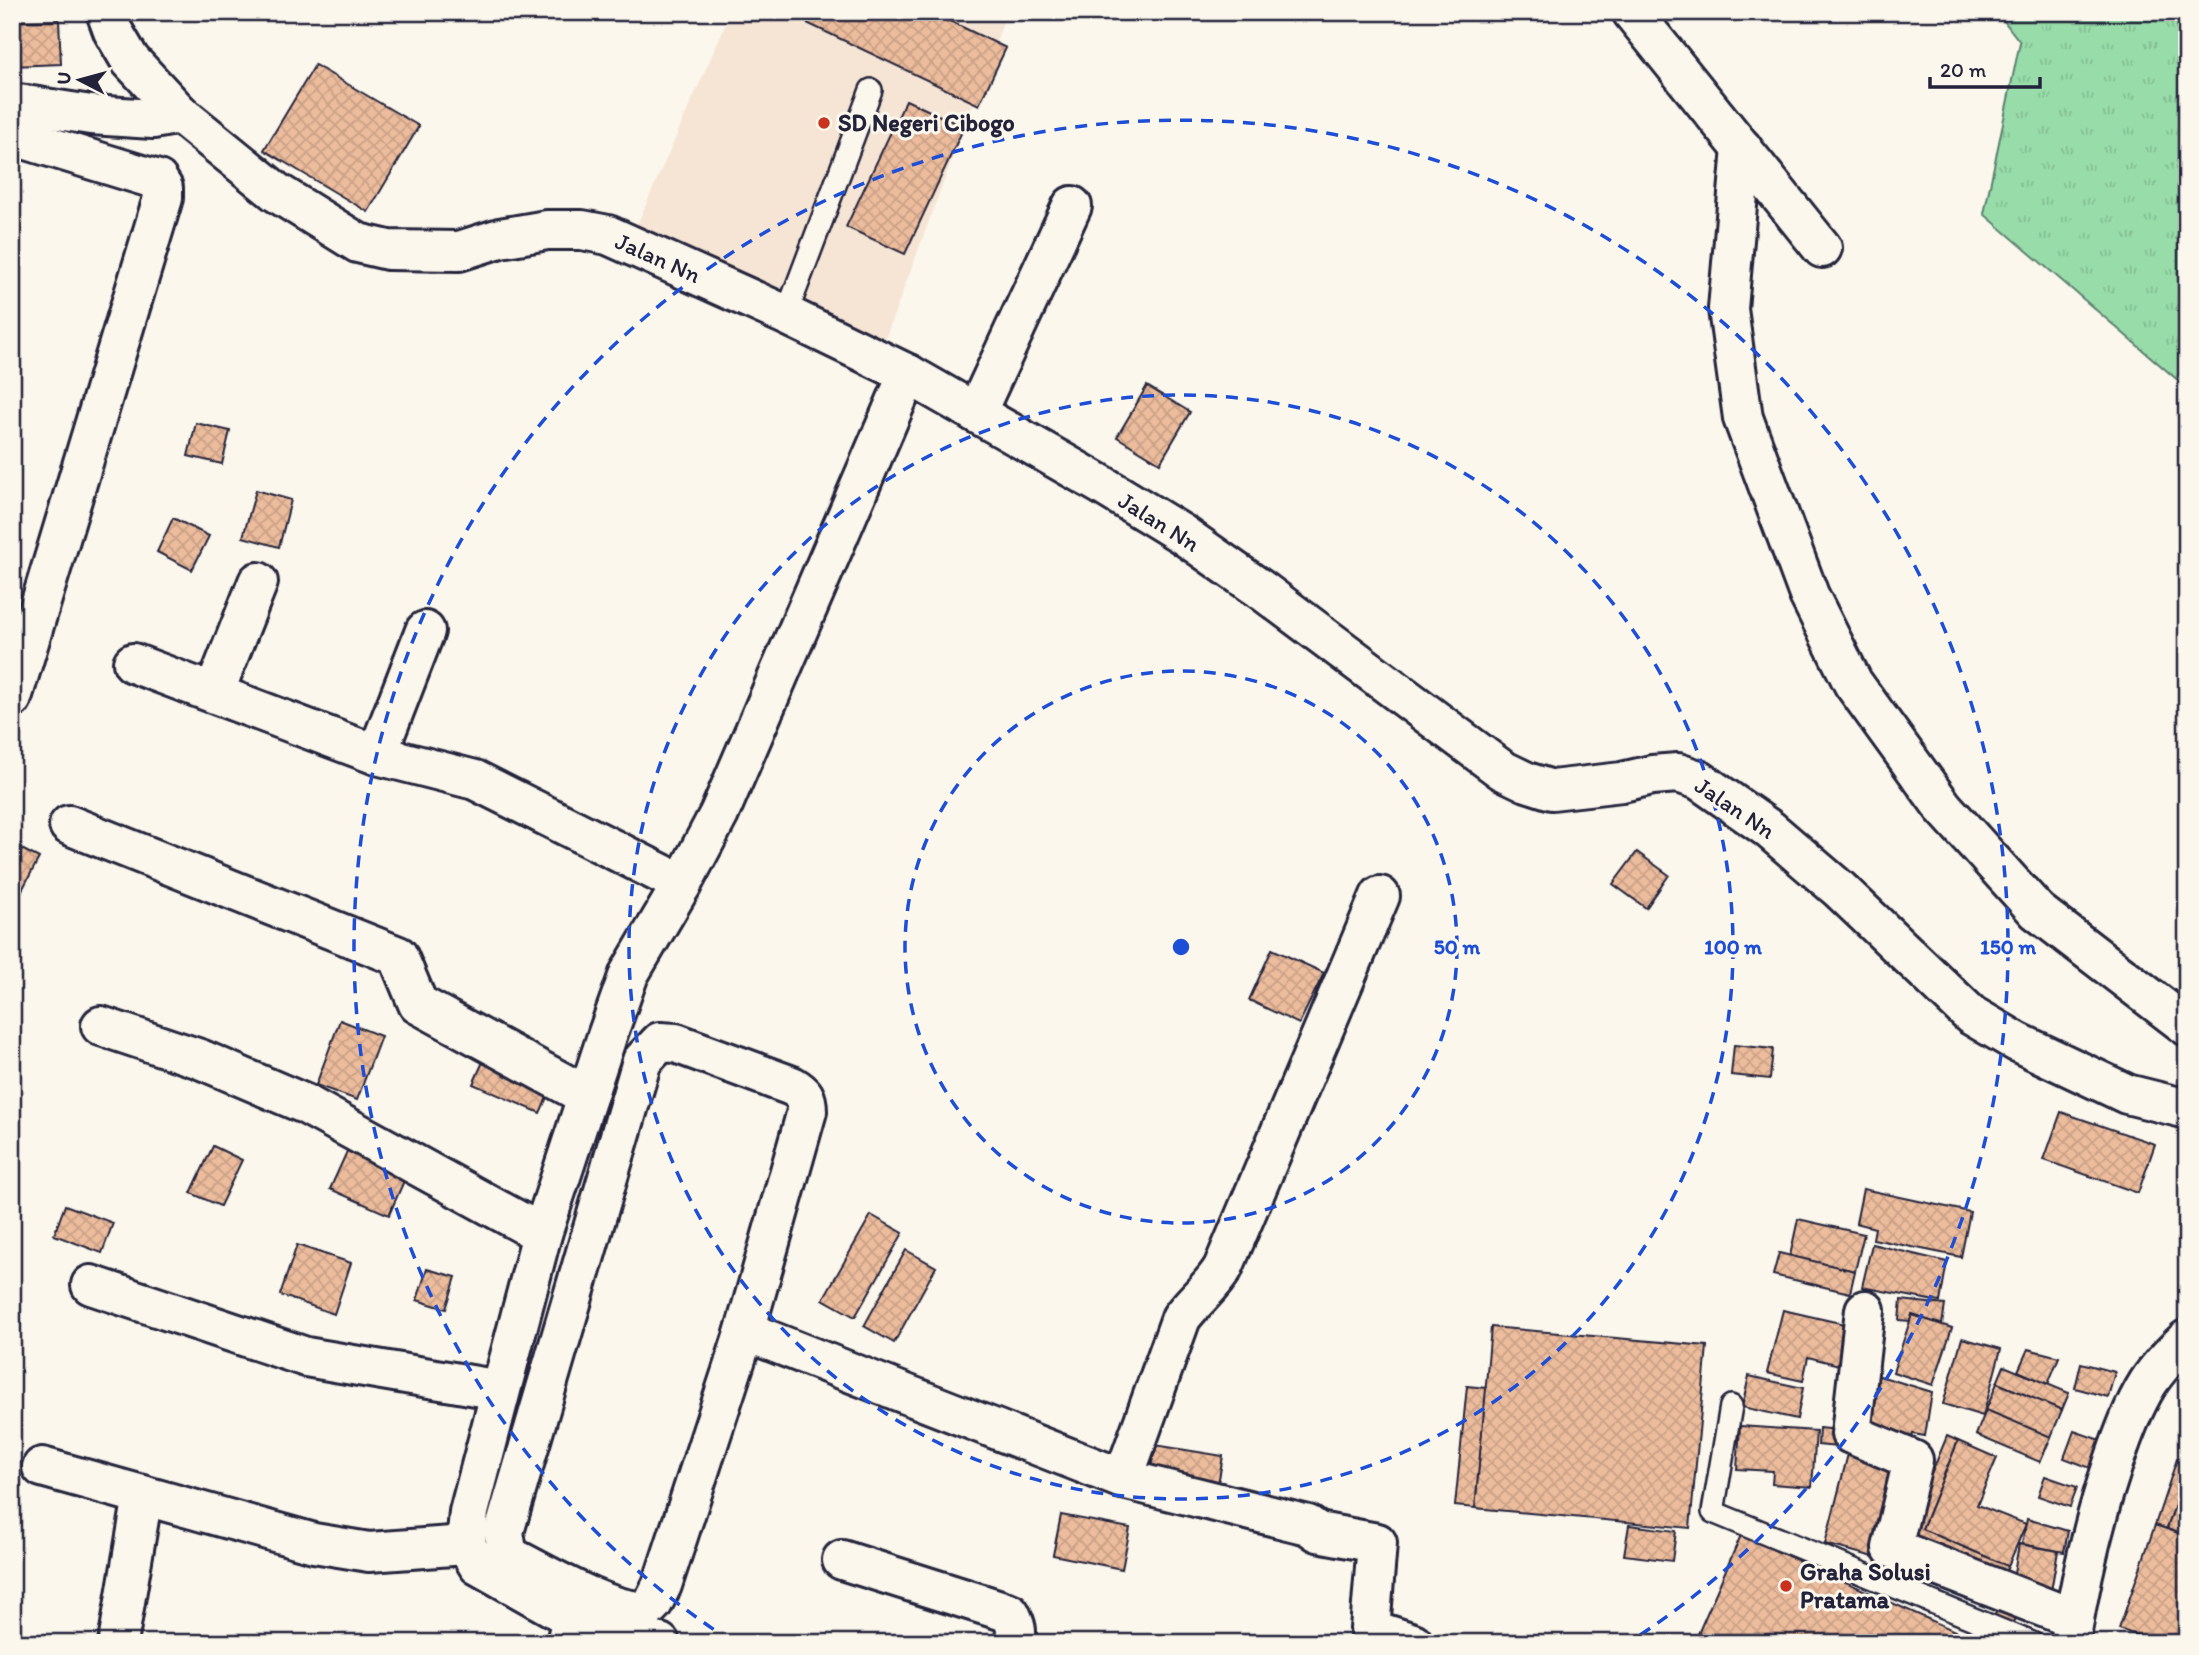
<svg xmlns="http://www.w3.org/2000/svg" width="2199" height="1655" viewBox="0 0 2199 1655" font-family="Itim,sans-serif">
	<defs>
		<pattern id="grass-tufts" width="24" height="20" patternUnits="userSpaceOnUse" patternTransform="scale(1.75)"><rect width="24" height="20" fill="#98dda9"/><path d="M3 7l-1-3M5 7V3M7 7l1-3M15 17l-1-3M17 17v-4M19 17l1-3" fill="none" stroke="#83bd92"/></pattern>
		<pattern id="building-cross-hatch" width="8" height="8" patternUnits="userSpaceOnUse" patternTransform="scale(1.75)"><rect width="8" height="8" fill="#ecbc9c"/><path d="M0 0l8 8M0 8l8-8" fill="none" stroke="#caa187"/></pattern>
	</defs>
	<rect width="100%" height="100%" fill="#fbf7ec"/>
	<filter id="ink" filterUnits="userSpaceOnUse"><feTurbulence type="fractalNoise" baseFrequency=".0143" numOctaves="2"/><feDisplacementMap in="SourceGraphic" scale="14" xChannelSelector="R" yChannelSelector="G"/><feConvolveMatrix kernelMatrix="1 2 1 2 8 2 1 2 1" color-interpolation-filters="sRGB"/></filter>
	<g filter="url(#ink)">
		<path fill="#f6e5d4" d="M731 12H1007L885 339 633 234Z"/>
		<path fill="url(#grass-tufts)" stroke="#5d8072" stroke-width="2" d="M1997 12H2187V388L1984 214 2020 42Z"/>
		<g fill="url(#building-cross-hatch)" stroke="#22223b" stroke-width="2">
			<path d="M812 12H931L1006 48 979 105 807 23Z"/>
			<path d="M59 20 61 64 12 66V21Z"/>
			<path d="M315 65 419 126 368 212 264 150Z"/>
			<path d="M906 100 964 127 905 254 846 227Z"/>
			<path d="M1147 386 1190 412 1160 463 1117 437Z"/>
			<path d="M196 423 230 431 222 464 188 456Z"/>
			<path d="M256 490 291 500 279 547 243 537Z"/>
			<path d="M173 518 209 536 192 570 157 552Z"/>
			<path d="M12 844 39 858 12 909Z"/>
			<path d="M1637 852 1669 875 1646 908 1613 884Z"/>
			<path d="M1272 949 1324 973 1299 1024 1249 1000Z"/>
			<path d="M340 1020 381 1036 357 1100 316 1085Z"/>
			<path d="M1734 1045 1773 1049 1770 1079 1731 1075Z"/>
			<path d="M486 1055 553 1084 540 1113 473 1084Z"/>
			<path d="M2061 1112 2155 1144 2138 1193 2044 1160Z"/>
			<path d="M213 1146 242 1160 220 1206 191 1193Z"/>
			<path d="M349 1147 407 1174 389 1215 330 1189Z"/>
			<path d="M1863 1189 1970 1212 1961 1257 1873 1239 1875 1228 1856 1223Z"/>
			<path d="M65 1205 113 1223 102 1253 54 1235Z"/>
			<path d="M871 1215 903 1233 855 1317 823 1299Z"/>
			<path d="M1798 1219 1864 1234 1855 1271 1790 1256Z"/>
			<path d="M1872 1244 1947 1262 1940 1302 1862 1287Z"/>
			<path d="M297 1245 351 1263 334 1314 280 1295Z"/>
			<path d="M906 1250 936 1267 894 1343 864 1326Z"/>
			<path d="M1779 1253 1855 1271 1850 1293 1773 1275Z"/>
			<path d="M427 1269 456 1277 446 1309 417 1300Z"/>
			<path d="M1901 1300 1945 1305 1942 1325 1912 1315 1910 1321 1899 1320Z"/>
			<path d="M1783 1310 1853 1326 1843 1366 1808 1357 1803 1381 1767 1373Z"/>
			<path d="M1912 1315 1952 1328 1933 1385 1893 1372Z"/>
			<path d="M1491 1327 1707 1346 1690 1528 1475 1508Z"/>
			<path d="M1962 1338 2001 1349 1983 1416 1943 1404Z"/>
			<path d="M2028 1349 2059 1357 2048 1384 2018 1371Z"/>
			<path d="M2081 1363 2115 1372 2108 1397 2075 1388Z"/>
			<path d="M2004 1366 2069 1393 2062 1410 1997 1383Z"/>
			<path d="M1873 1374 1932 1392 1925 1436 1913 1434 1909 1447 1856 1431Z"/>
			<path d="M1749 1376 1803 1388 1797 1419 1742 1407Z"/>
			<path d="M1997 1383 2062 1410 2051 1437 1986 1410Z"/>
			<path d="M1467 1386 1486 1388 1475 1508 1455 1506Z"/>
			<path d="M1986 1410 2051 1437 2040 1462 1976 1435Z"/>
			<path d="M1740 1426 1816 1431 1812 1487 1772 1484 1773 1471 1737 1469Z"/>
			<path d="M1819 1428 1839 1430 1837 1447 1818 1445Z"/>
			<path d="M2074 1431 2103 1441 2093 1469 2064 1458Z"/>
			<path d="M1947 1436 1958 1441 1922 1529 2008 1566 2000 1586 1902 1545Z"/>
			<path d="M1958 1441 1997 1458 1977 1505 2026 1524 2008 1566 1922 1529Z"/>
			<path d="M1155 1445 1223 1456 1217 1490 1149 1480Z"/>
			<path d="M1849 1450 1898 1463 1874 1557 1825 1544Z"/>
			<path d="M2177 1459 2187 1462V1470L2167 1529 2155 1525Z"/>
			<path d="M2187 1470V1536L2167 1529Z"/>
			<path d="M2045 1476 2077 1487 2070 1507 2038 1496Z"/>
			<path d="M1061 1515 1130 1528 1122 1569 1053 1555Z"/>
			<path d="M2027 1519 2068 1531 2064 1552 2022 1544Z"/>
			<path d="M1629 1525 1676 1531 1672 1561 1624 1555Z"/>
			<path d="M2155 1525 2187 1536V1630L2182 1643H2158L2119 1629Z"/>
			<path d="M1741 1535 1966 1636 1963 1643H1694Z"/>
			<path d="M2019 1544 2058 1551 2051 1591 2012 1584Z"/>
			<path d="M2002 1598 2021 1606 2013 1625 1994 1617Z"/>
		</g>
		<g fill="none" stroke-linecap="round" stroke-linejoin="round">
			<defs>
				<g id="lane">
					<path d="M786 315 871 90"/>
					<path d="M1731 1406 1713 1512 2032 1643"/>
				</g>
				<g id="street">
					<path d="M1632 12 1822 248"/>
					<path d="M12 103 91 115 153 119 180 114"/>
					<path d="M12 140 21 138 158 180 163 188V198L12 698"/>
					<path d="M1742 148 1728 309 1743 418 1809 595 1853 683 1943 807 2037 911 2187 1026"/>
					<path d="M976 413 1072 206"/>
					<path d="M133 663 377 755 475 780 682 884"/>
					<path d="M214 693 258 582"/>
					<path d="M377 755 425 631"/>
					<path d="M69 825 398 956 418 1004 587 1096"/>
					<path d="M101 1026 200 1059 305 1104 542 1234"/>
					<path d="M660 1042 676 1043 792 1086C804 1093 807 1097 807 1111L745 1331 662 1585 653 1603 645 1611C608 1612 547 1575 513 1558L507 1551 504 1532 642 1061Z"/>
					<path d="M91 1285 306 1357 500 1390"/>
					<path d="M1865 1310 1851 1434 1913 1460 1892 1548 2074 1619"/>
					<path d="M745 1331 1123 1479 1308 1525 1318 1532 1377 1543 1370 1629 1413 1643"/>
					<path d="M42 1467 314 1543 369 1552 466 1545"/>
					<path d="M1123 1479 1181 1318C1194 1300 1212 1287 1223 1268L1380 896"/>
					<path d="M842 1560 1010 1613C1015 1623 1019 1632 1013 1643"/>
					<path d="M595 1625 660 1643"/>
					<path d="M118 1643 143 1495"/>
					<path d="M566 1643 572 1618 478 1565 466 1545 469 1512 542 1234 607 1036 629 974 682 884 719 814 908 374"/>
				</g>
				<g id="secondary">
					<path d="M106 12 113 31 130 60 180 114 276 192 358 243 388 250 459 251 500 238 547 230H582L608 235 786 315 908 374 1102 485 1182 534 1263 591 1502 770 1527 782 1552 790 1622 782 1652 775 1678 773 1699 780 1769 829 1839 889 1971 1015 2017 1042 2127 1094 2187 1109"/>
					<path d="M2070 1643C2080 1581 2094 1520 2114 1461 2123 1435 2133 1407 2148 1383 2159 1366 2172 1353 2187 1339"/>
				</g>
			</defs>
			<use href="#lane" stroke="#22223b" stroke-width="26"/>
			<use href="#street" stroke="#22223b" stroke-width="44"/>
			<use href="#secondary" stroke="#22223b" stroke-width="44"/>
			<use href="#lane" stroke="#fbf7ec" stroke-width="21"/>
			<use href="#street" stroke="#fbf7ec" stroke-width="38"/>
			<use href="#secondary" stroke="#fbf7ec" stroke-width="38"/>
		</g>
	</g>
	<g fill="none" stroke="#1d4ed8" stroke-width="3.5" stroke-dasharray="12 9">
		<circle cx="1181" cy="947" r="276"/>
		<circle cx="1181" cy="947" r="552"/>
		<path d="M731 1641A827 827 0 1 1 1631 1641"/>
	</g>
	<g fill="#c8321e" stroke="#fbf7ec" stroke-width="2.5">
		<circle cx="824" cy="123" r="7"/>
		<circle cx="1786" cy="1586" r="7"/>
	</g>
	<g text-anchor="middle" stroke-width="6" stroke-linejoin="round" paint-order="stroke">
		<g font-size="24" font-weight="bold" fill="#22223b" stroke="#fbf7ec" text-anchor="start">
			<text x="838" y="131">SD Negeri Cibogo</text>
			<text x="1800" y="1580">Graha Solusi<tspan x="1800" dy="28">Pratama</tspan></text>
		</g>
		<g font-size="24" fill="#22223b" stroke="#fbf7ec">
			<text transform="translate(658 258) rotate(24)" y="8">Jalan Nn</text>
			<text transform="translate(1159 522) rotate(32)" y="8">Jalan Nn</text>
			<text transform="translate(1735 808) rotate(34)" y="8">Jalan Nn</text>
		</g>
	</g>
	<circle cx="1181" cy="947" r="10" fill="#1d4ed8" stroke="#fbf7ec" stroke-width="3.5"/>
	<g font-size="21" text-anchor="middle" font-weight="bold" fill="#1d4ed8" stroke="#fbf7ec" stroke-width="6" stroke-linejoin="round" paint-order="stroke">
		<text x="1457" y="954">50 m</text>
		<text x="1733" y="954">100 m</text>
		<text x="2008" y="954">150 m</text>
	</g>
	<rect width="2199" height="1655" fill="none" stroke="#fbf7ec" stroke-width="42"/>
	<rect x="21" y="21" width="2157" height="1613" fill="none" stroke="#22223b" stroke-width="2.5" filter="url(#ink)"/>
	<g transform="translate(80 80) rotate(276)" stroke="#fbf7ec" stroke-width="5" paint-order="stroke">
	<path d="M0-5L12 26L0 18L-12 26Z" fill="#22223b"/>
	<text y="-10" font-size="19" font-weight="bold" text-anchor="middle" fill="#22223b">U</text>
	</g>
	<path d="M1930 77v10h110v-10" fill="none" stroke="#22223b" stroke-width="3.5"/>
	<text x="1940" y="77" font-size="21" fill="#22223b" stroke="#fbf7ec" stroke-width="5" paint-order="stroke">20 m</text>
</svg>
